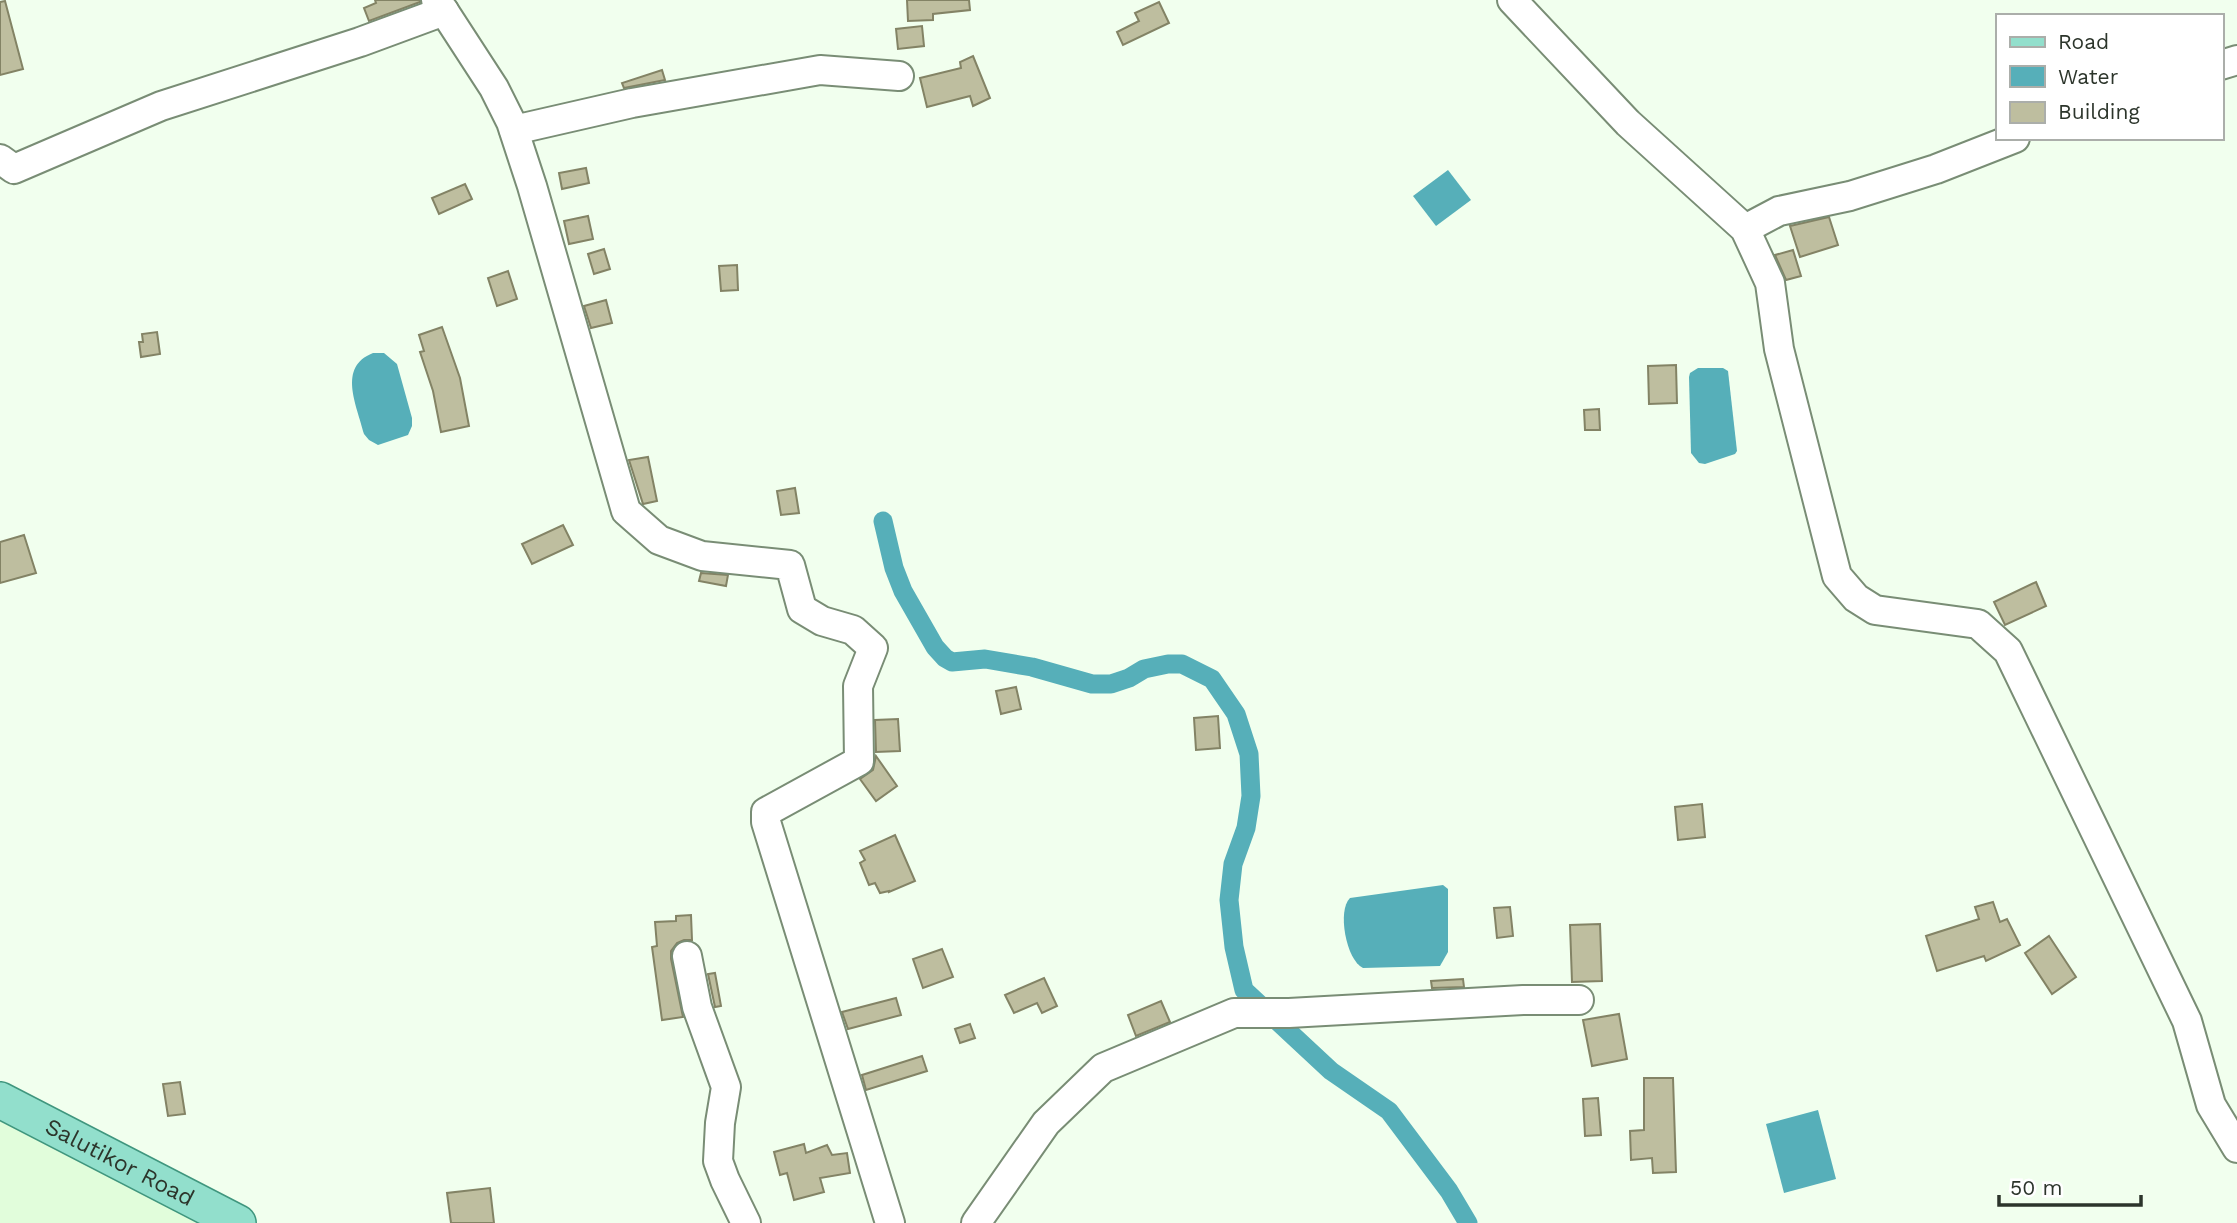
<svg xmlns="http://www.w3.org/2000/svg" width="2237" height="1223" viewBox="0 0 2237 1223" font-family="'Work Sans',sans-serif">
	<rect width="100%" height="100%" fill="#f1ffee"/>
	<path fill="#e1fddb" d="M0 1115 205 1223H0Z"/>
	<g fill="#56afb9">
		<path d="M1448 170 1471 200 1436 226 1413 196Z"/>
		<path d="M373 353H384L397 364 412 418V426L408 435 378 445 369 440 364 434C357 405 337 367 373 353Z"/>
		<path d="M1698 368H1723L1728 371 1737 451 1735 454 1705 464 1699 463 1691 453 1689 377 1690 373Z"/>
		<path d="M1443 885 1448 889V952L1440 966 1363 968C1346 960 1337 910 1350 898Z"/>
		<path d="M1818 1110 1836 1179 1784 1193 1766 1124Z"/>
	</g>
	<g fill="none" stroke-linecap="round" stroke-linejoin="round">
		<path stroke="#56afb9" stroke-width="19" d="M883 521 894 568 903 591 935 647 945 658 952 662 985 659 1032 667 1092 684H1111L1129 678 1144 669 1168 664H1182L1212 679 1236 714 1249 754 1251 796 1246 828 1233 864 1229 900 1234 947 1244 990 1331 1071 1389 1111 1449 1191 1468 1223"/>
	</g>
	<g fill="#bebe9f" stroke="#838365" stroke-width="2">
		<path d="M375 0H420V2L369 21 364 8 376 3Z"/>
		<path d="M907 0H969L970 10 933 14V20L908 21Z"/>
		<path d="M5 1 23 69 0 75V2Z"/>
		<path d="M1159 2 1169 23 1123 45 1117 32 1139 21 1135 13Z"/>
		<path d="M922 26 924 46 898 49 896 29Z"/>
		<path d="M973 56 990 98 973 106 970 96 927 107 920 78 961 68 960 62Z"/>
		<path d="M662 70 665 80 624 88 622 83Z"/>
		<path d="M586 168 589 183 562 189 559 173Z"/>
		<path d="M465 184 472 199 439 214 432 198Z"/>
		<path d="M588 216 593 239 569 244 564 221Z"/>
		<path d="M1829 217 1838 245 1800 257 1790 226Z"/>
		<path d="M604 249 610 269 594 274 588 254Z"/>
		<path d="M1793 250 1801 276 1786 280 1775 255Z"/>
		<path d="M737 265 738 290 721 291 719 266Z"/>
		<path d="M508 271 517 299 497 306 488 278Z"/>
		<path d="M606 300 612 323 591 328 584 306Z"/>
		<path d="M442 327 460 378 469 426 441 432 433 391 420 352 424 351 419 335Z"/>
		<path d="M157 332 160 354 141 357 139 342H143L142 334Z"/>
		<path d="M1676 365 1677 403 1649 404 1648 366Z"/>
		<path d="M1599 409 1600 430H1585L1584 410Z"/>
		<path d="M648 457 657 501 643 504 629 460Z"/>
		<path d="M795 488 799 513 781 515 777 491Z"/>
		<path d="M563 525 573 545 532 564 522 544Z"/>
		<path d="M24 535 36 573 0 583V542Z"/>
		<path d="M701 573 728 575 726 586 699 581Z"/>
		<path d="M2036 582 2046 606 2005 625 1994 602Z"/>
		<path d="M1016 687 1021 709 1001 714 996 691Z"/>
		<path d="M1218 716 1220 748 1196 750 1194 718Z"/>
		<path d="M898 719 900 751 876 752 875 720Z"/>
		<path d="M876 756 897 786 876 801 860 779 873 770Z"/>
		<path d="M1702 804 1705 837 1678 840 1675 807Z"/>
		<path d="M895 835 915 881 889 892V891L880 893 875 883 869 885 860 863 865 860 860 851Z"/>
		<path d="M1993 902 2000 922 2007 919 2020 945 1986 961 1984 956 1937 971 1926 936 1979 919 1975 907Z"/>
		<path d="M1510 907 1513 936 1497 938 1494 908Z"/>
		<path d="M691 915 692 940H684L677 943 671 951V959L683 1017 662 1020 652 947 657 946 655 922 676 921V916Z"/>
		<path d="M1600 924 1602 981 1572 982 1570 925Z"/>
		<path d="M2049 936 2076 977 2052 994 2025 953Z"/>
		<path d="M942 949 953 977 923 988 913 959Z"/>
		<path d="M715 973 721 1006 715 1007 708 974Z"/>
		<path d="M1044 978 1057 1006 1042 1013 1037 1003 1014 1013 1005 995Z"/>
		<path d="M1463 979 1464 987 1432 988 1431 981Z"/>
		<path d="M896 998 901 1015 848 1029 842 1012Z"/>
		<path d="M1161 1001 1170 1022 1136 1036 1128 1015Z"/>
		<path d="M1619 1014 1627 1059 1592 1066 1583 1020Z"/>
		<path d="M970 1024 975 1038 960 1043 955 1029Z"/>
		<path d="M922 1056 927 1071 866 1090 862 1075Z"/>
		<path d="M1644 1078H1673L1676 1172 1653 1173 1652 1158 1631 1160 1630 1131 1644 1130Z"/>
		<path d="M180 1082 185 1114 168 1116 163 1084Z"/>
		<path d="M1598 1098 1601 1135 1585 1136 1583 1099Z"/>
		<path d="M804 1144 806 1153 827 1145 832 1155 847 1153 850 1173 820 1178 824 1192 794 1200 787 1173 780 1175 774 1152Z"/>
		<path d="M490 1188 494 1223H451L447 1193Z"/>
	</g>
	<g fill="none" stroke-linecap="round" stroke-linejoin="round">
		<defs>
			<g id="minor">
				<path d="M1512 0 1628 123 1745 229 1770 283 1779 349 1837 576 1856 598 1875 610 1978 624 2008 651 2187 1021 2211 1105 2237 1148"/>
				<path d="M444 11 494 88 511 122 532 186 626 511 659 540 702 556 790 565 802 609 822 621 853 630 873 648 858 686 859 761 766 812V822L890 1223"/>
				<path d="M2221 65 2237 60"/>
				<path d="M514 130 632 103 820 70 899 76"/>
				<path d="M0 159 14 169 161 106 360 42 444 11 436 0"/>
				<path d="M1745 229 1779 211 1850 196 1936 169 2015 138"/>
				<path d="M687 956 697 1007 726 1087 720 1123 718 1161 725 1180 746 1223"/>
				<path d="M976 1223 1046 1123 1103 1068 1234 1013H1289L1523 1000H1579"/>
			</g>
			<g id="major">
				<path id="s1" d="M0 1100 238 1223"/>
			</g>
		</defs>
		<use href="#minor" stroke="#798d75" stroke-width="32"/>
		<use href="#major" stroke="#40967e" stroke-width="38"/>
		<use href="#minor" stroke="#fff" stroke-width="28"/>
		<use href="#major" stroke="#92dfcc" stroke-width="35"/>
	</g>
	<g text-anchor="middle" stroke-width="6" stroke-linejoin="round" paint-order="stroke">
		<g font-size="23" fill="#2c352b" stroke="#fff">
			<text dy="8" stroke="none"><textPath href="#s1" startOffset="135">Salutikor Road</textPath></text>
		</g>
	</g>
	<rect x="1996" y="14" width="228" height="126" fill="#ffffff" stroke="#abaeaa" stroke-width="2"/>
	<rect x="2010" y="37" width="35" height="10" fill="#92dfcc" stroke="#abaeaa" stroke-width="2"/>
	<text x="2058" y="49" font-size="21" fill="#2c352b">Road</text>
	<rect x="2010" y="66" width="35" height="21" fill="#56afb9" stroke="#abaeaa" stroke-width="2"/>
	<text x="2058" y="84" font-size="21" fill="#2c352b">Water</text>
	<rect x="2010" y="102" width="35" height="21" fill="#bebe9f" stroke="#abaeaa" stroke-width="2"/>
	<text x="2058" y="119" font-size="21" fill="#2c352b">Building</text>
	<path d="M1999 1195v10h142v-10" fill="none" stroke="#2c352b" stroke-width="3.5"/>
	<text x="2010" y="1195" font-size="21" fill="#2c352b" stroke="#ffffff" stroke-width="5" paint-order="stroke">50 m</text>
</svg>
